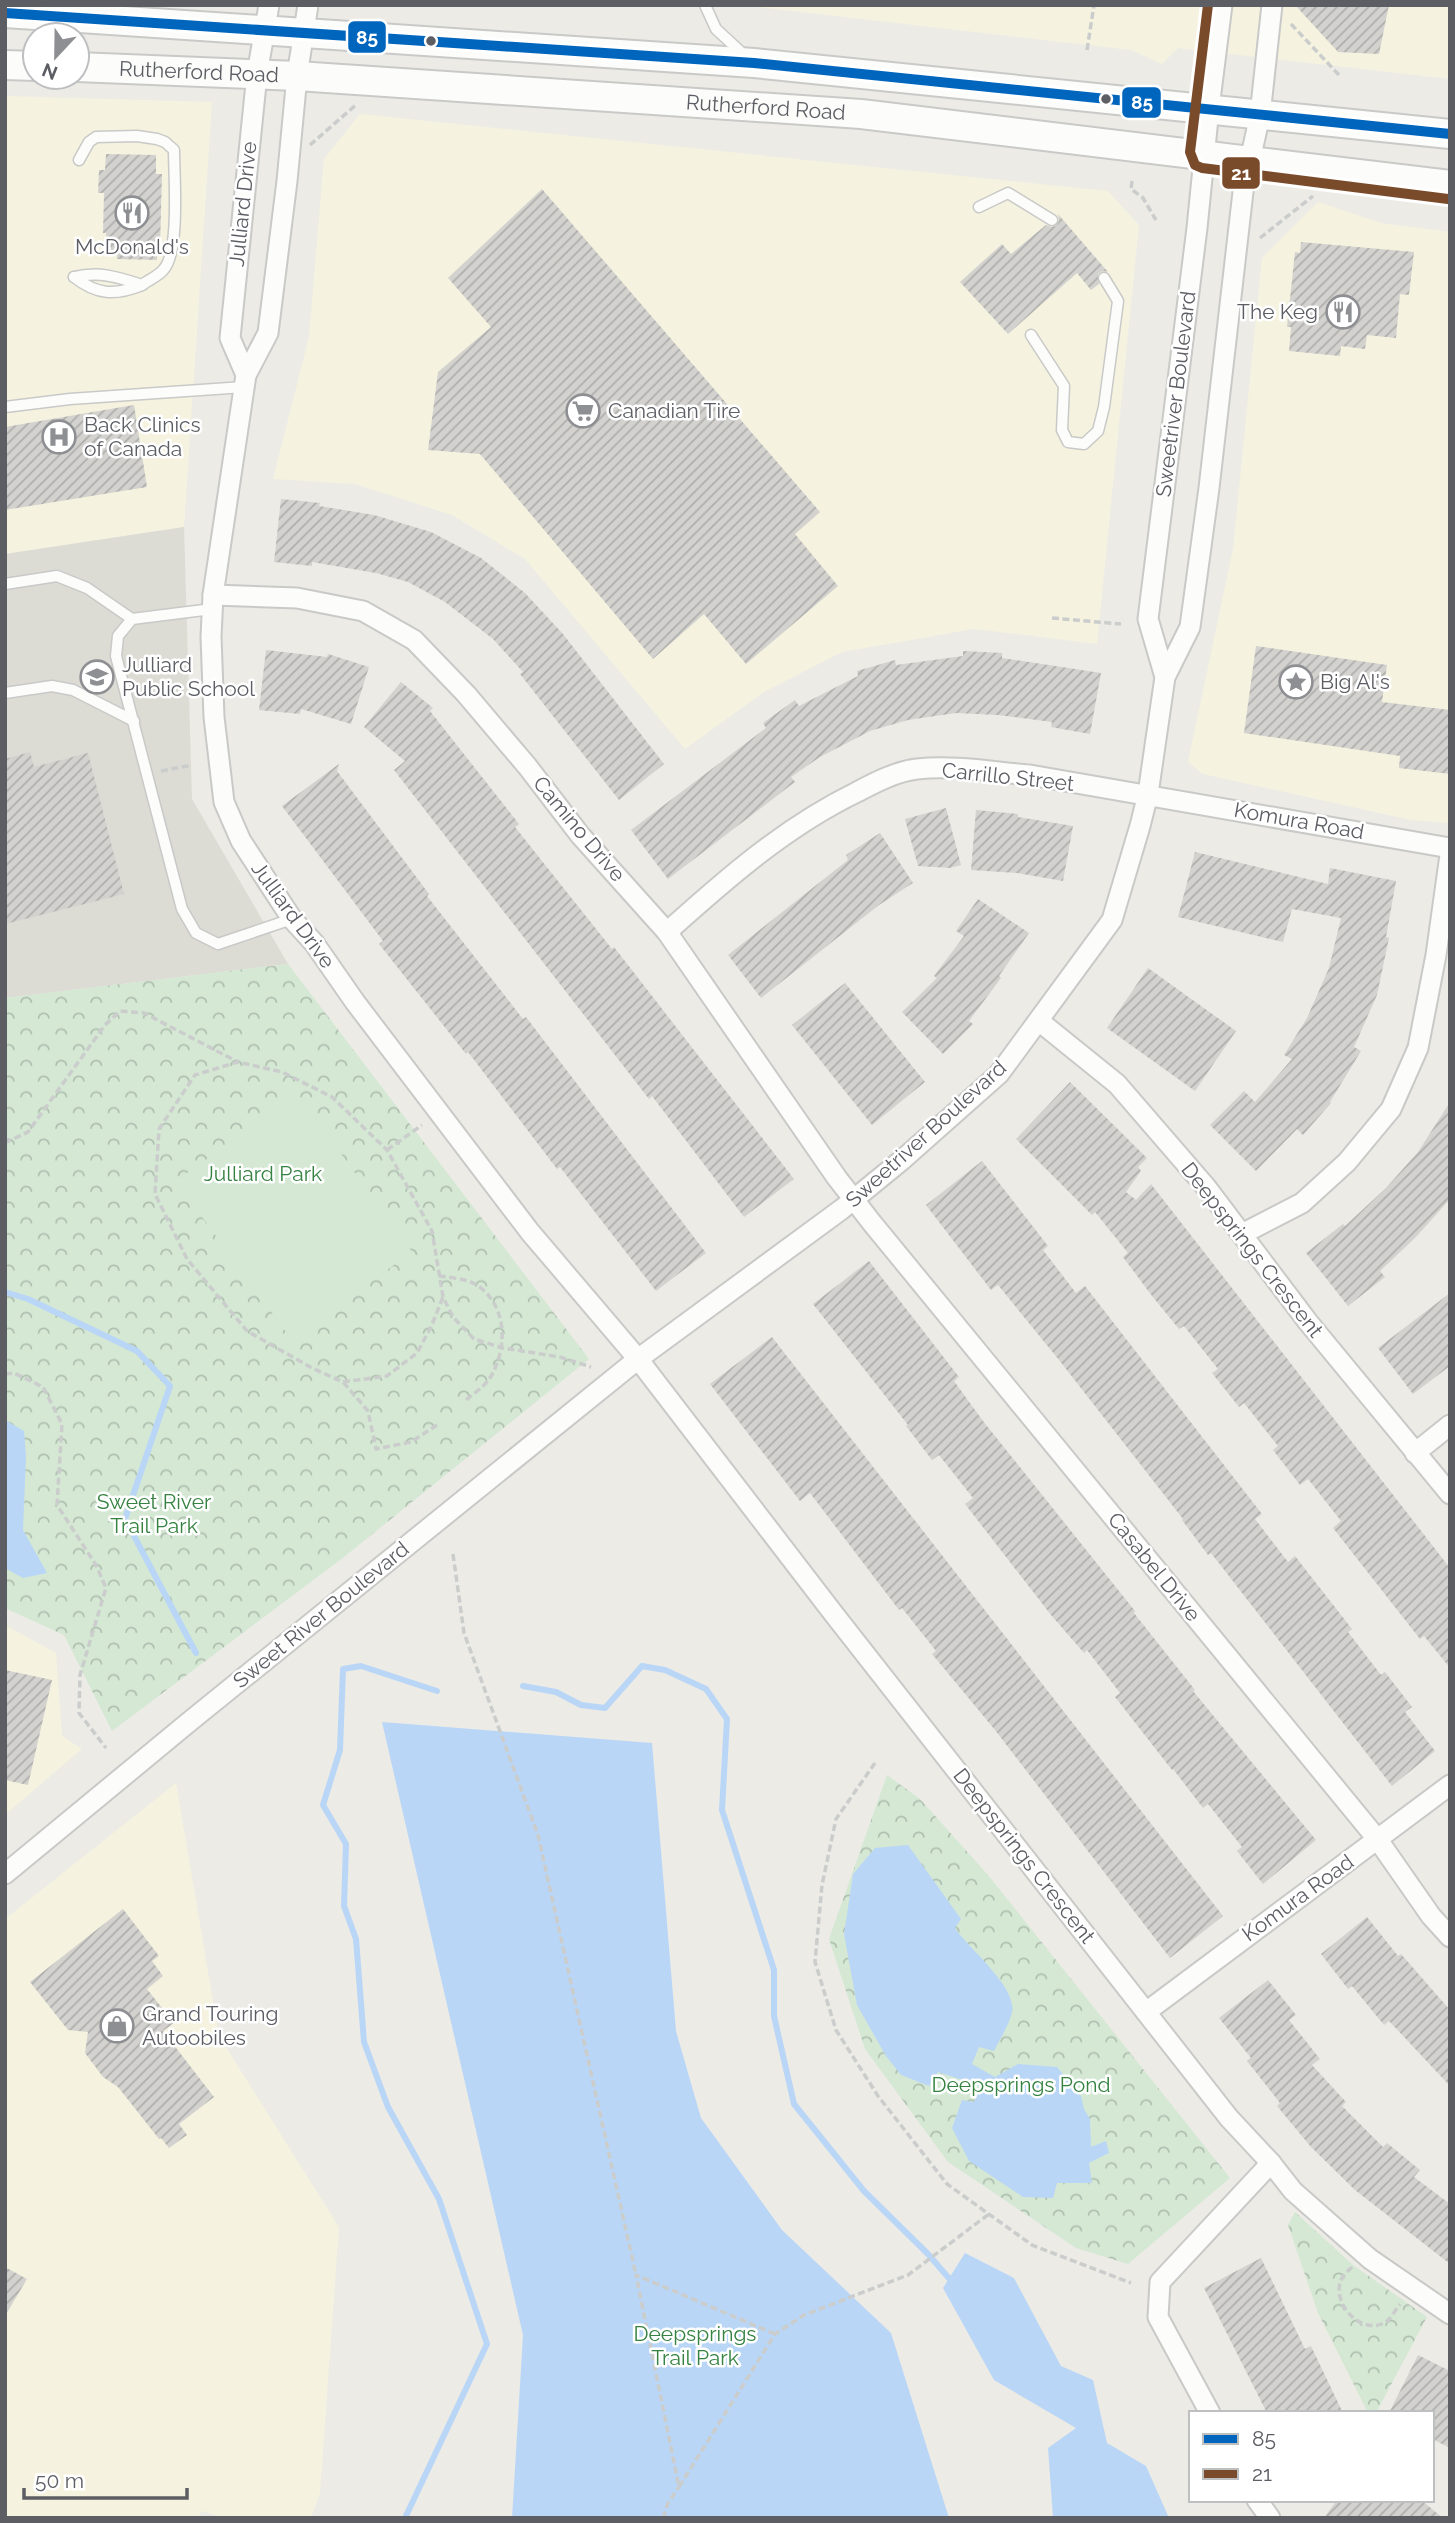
<svg xmlns="http://www.w3.org/2000/svg" width="1455" height="2523" viewBox="0 0 1455 2523" font-family="Raleway,sans-serif">
	<defs>
		<pattern id="park-crowns" width="20" height="18" patternUnits="userSpaceOnUse" patternTransform="scale(1.75)"><rect width="20" height="18" fill="#d4e8d4"/><path d="M2 6a3 3 0 1 1 6 0M12 15a3 3 0 1 1 6 0" fill="none" stroke="#afbfb0"/></pattern>
		<pattern id="building-hatch" width="6" height="6" patternUnits="userSpaceOnUse" patternTransform="scale(1.75)"><rect width="6" height="6" fill="#d3d2cf"/><path d="M-1 1l2-2M0 6l6-6M5 7l2-2" fill="none" stroke="#aeaeac"/></pattern>
	</defs>
	<rect width="100%" height="100%" fill="#ecebe6"/>
	<g fill="#f5f3df">
		<path d="M741 5H1450V79L1178 48 1162 64 1131 50Z"/>
		<path d="M5 96 212 102 184 527 5 554Z"/>
		<path d="M360 114 1108 191 1139 225 1097 644 974 629 842 652 764 692 685 749 525 559 452 515 355 484 273 479 309 337 324 159Z"/>
		<path d="M1318 202 1381 223 1450 232V823L1411 820 1203 774 1188 762 1233 549 1262 258Z"/>
		<path d="M5 1625 56 1653 62 1736 82 1749 5 1815Z"/>
		<path d="M176 1783 219 2036 339 2227 320 2493 311 2518H226L201 2511 198 2518H5V1919Z"/>
	</g>
	<path fill="#dcdbd4" d="M184 527 192 799 288 964 5 998V554Z"/>
	<g fill="url(#park-crowns)">
		<path d="M288 964 589 1359 344 1557 112 1731 64 1635 5 1608V998Z"/>
		<path d="M887 1775 920 1799 988 1875 1230 2178 1128 2264 1076 2248 948 2162 865 2049 829 1939Z"/>
		<path d="M1295 2212 1353 2265 1427 2317 1376 2413H1368L1318 2313 1288 2225Z"/>
	</g>
	<path fill="#d4e8d4" d="M298 1094 412 1252 291 1339 176 1181Z"/>
	<g fill="#bad6f7">
		<path d="M5 1420 24 1431 26 1456 23 1530 47 1573 23 1578 5 1568Z"/>
		<path d="M382 1722 652 1743 676 2031 701 2118 782 2230 891 2333 949 2518H512L523 2335Z"/>
		<path d="M908 1845 961 1919 955 1928C969 1949 1017 1987 1012 2012 1009 2025 1000 2039 994 2051L979 2047 972 2064 995 2077 1018 2064 1057 2067 1081 2096 1084 2109 1090 2119 1091 2147 1106 2141 1109 2153 1089 2163 1092 2183H1057L1053 2198 1023 2197 969 2161 952 2128 962 2100 974 2102 981 2086 938 2072 929 2086 901 2075 886 2056 857 2005 844 1934 853 1874 875 1848Z"/>
		<path d="M965 2253 1014 2278 1061 2366 1093 2380 1107 2443 1146 2466 1169 2518H1053L1048 2448 1076 2428 994 2380 943 2288Z"/>
	</g>
	<g fill="none" stroke-linecap="round" stroke-linejoin="round">
		<g stroke="#bad6f7" stroke-width="6">
			<path d="M5 1292 28 1299 137 1351 170 1386 125 1519 196 1653"/>
			<path d="M523 1686 556 1692 581 1705 605 1708 642 1666 665 1670 706 1689 727 1719 722 1810 774 1970V2016L794 2104 864 2191 928 2254 953 2283"/>
			<path d="M405 2518 487 2344 439 2199 388 2107 364 2042 356 1939 344 1906 346 1844 323 1805 340 1750 343 1669 361 1666 437 1691"/>
		</g>
	</g>
	<g fill="url(#building-hatch)">
		<path d="M1295 5H1389L1379 54 1338 52Z"/>
		<path d="M106 154 156 155V174H162L160 249H157V260L117 259V254L106 253V233H103L104 193H98L99 170H105Z"/>
		<path d="M542 189 820 512 795 534 838 586 746 664 704 614 653 659 480 454 428 450 438 372 491 327 448 278Z"/>
		<path d="M1058 214 1108 272 1103 271 1098 274 1099 284 1091 290 1077 273 1008 334 960 282 1002 244 1011 254 1046 225 1051 227 1056 226 1059 221Z"/>
		<path d="M1301 242 1414 252 1409 295 1400 294 1396 338 1367 335 1365 349 1341 346 1340 356 1289 351 1291 327H1287L1295 252 1300 253Z"/>
		<path d="M134 405 147 487 5 510V427Z"/>
		<path d="M281 499 320 503 319 506 374 515 431 532 481 558 525 593 563 634 664 764 619 800 520 674 523 672 493 639 445 602 408 582 376 573 312 562V566L274 562Z"/>
		<path d="M1256 646 1387 665 1382 702 1450 710V774L1399 768 1400 756 1244 733Z"/>
		<path d="M266 650 327 657 328 654 369 667 351 724 301 709 300 714 259 710Z"/>
		<path d="M963 651 1002 653V658L1101 673 1090 734 1051 727 1052 722 998 715 956 713 908 720 870 731 820 757 791 777 795 782 668 879 631 830 766 728 763 723 795 700 799 706 858 676 857 671 895 660 896 665 963 656Z"/>
		<path d="M401 682 433 708 430 711 519 824 515 827 612 949 614 947 794 1179 744 1217 652 1096 649 1099 394 770 405 761 364 727Z"/>
		<path d="M30 752 34 767 88 753 124 894 5 924V759Z"/>
		<path d="M339 764 337 771 429 894 427 896 523 1019 526 1017 706 1253 656 1291 560 1167 557 1169 468 1052 466 1054 379 944 383 941 282 806Z"/>
		<path d="M946 808 961 865 950 868 918 866 905 819Z"/>
		<path d="M976 810 1018 814V817L1073 826 1063 881 1017 873 971 870Z"/>
		<path d="M880 833 913 883 879 905 761 998 728 955 848 860 846 855Z"/>
		<path d="M1195 852 1328 884 1330 868 1396 881 1386 937 1389 938 1377 995 1354 1047 1361 1051 1330 1102 1331 1103 1303 1135 1297 1129 1256 1171 1210 1125 1244 1091 1255 1102 1292 1059 1284 1055 1307 1018 1329 968 1341 918 1292 909 1283 942 1178 917Z"/>
		<path d="M978 899 1029 933 999 976 1001 978 969 1021 973 1024 943 1054 902 1012 937 978 934 976 964 936 956 931Z"/>
		<path d="M1148 968 1236 1031 1195 1091 1107 1028Z"/>
		<path d="M845 983 925 1082 872 1125 792 1025Z"/>
		<path d="M1070 1082 1147 1158 1138 1167 1141 1171 1126 1192 1136 1200 1151 1184 1450 1568V1668L1424 1636 1420 1639 1333 1528 1341 1521 1308 1479 1300 1485 1273 1450 1278 1446 1244 1403 1239 1407 1212 1373 1218 1369 1184 1326 1179 1329 1152 1296 1123 1257 1128 1253 1095 1212 1092 1215 1016 1139Z"/>
		<path d="M1450 1102V1199L1415 1238 1380 1271 1385 1277 1348 1306 1306 1253 1343 1224 1345 1226 1386 1188 1418 1152Z"/>
		<path d="M982 1161 1048 1246 1043 1250 1076 1293 1085 1286 1262 1514 1255 1519 1288 1562 1295 1556 1352 1629 1348 1632 1381 1675 1385 1672 1412 1707 1405 1712 1435 1751 1392 1786 1211 1553 1208 1555 1182 1520 1183 1519 1059 1360 998 1285 991 1290 926 1205Z"/>
		<path d="M869 1261 959 1377 954 1381 983 1421 1135 1611 1134 1613 1195 1690 1193 1691 1316 1840 1263 1884 1237 1851 1242 1847 1208 1804 1203 1808 1173 1769 1172 1770 1115 1697 1120 1693 1087 1650 1084 1653 1051 1615 965 1504 973 1498 939 1455 932 1460 906 1426 908 1425 813 1304Z"/>
		<path d="M1450 1293V1366L1413 1394 1378 1348Z"/>
		<path d="M772 1337 1223 1916 1170 1958 995 1730 932 1654 936 1651 902 1608 899 1610 810 1493 800 1501 710 1384Z"/>
		<path d="M5 1670 52 1680 28 1785 5 1780Z"/>
		<path d="M123 1909 159 1956 152 1961 163 1976 147 1989 174 2023 163 2031 214 2097 179 2124 187 2135 169 2148 161 2138 159 2139 118 2087 103 2077 85 2053 88 2032 68 2030 30 1982Z"/>
		<path d="M1367 1917 1398 1956 1401 1954 1450 2010V2086L1389 2021 1384 2025 1352 1986 1348 1989 1321 1954Z"/>
		<path d="M1268 1980 1296 2015 1289 2020 1320 2059 1312 2065 1346 2102 1342 2106 1383 2147 1387 2143 1420 2170 1414 2177 1450 2204V2264L1355 2190 1311 2147 1277 2106 1280 2103 1247 2061 1251 2058 1219 2018Z"/>
		<path d="M1261 2258 1305 2349 1311 2346 1343 2413H1267L1204 2288Z"/>
		<path d="M5 2267 27 2279 5 2316Z"/>
		<path d="M1418 2355 1450 2371V2448L1432 2439V2413H1389Z"/>
		<path d="M1337 2500H1421L1443 2518H1324Z"/>
	</g>
	<g fill="none" stroke-linecap="round" stroke-linejoin="round">
		<defs>
			<g id="service">
				<path d="M705 5 716 29 743 54"/>
				<path d="M979 207 1008 193 1052 220"/>
				<path d="M74 277C100 271 117 277 142 285 148 280 159 276 164 269 180 250 174 176 174 150L165 142 157 139 137 136 96 137 89 142 79 160"/>
				<path d="M74 277C97 295 115 296 142 285"/>
				<path d="M1031 335 1064 386 1062 430 1068 442 1084 444 1098 431 1104 407 1118 301 1104 278"/>
				<path d="M5 407 70 399 244 387"/>
				<path d="M5 584 57 576 87 588 132 619"/>
				<path d="M212 609 132 619 118 636 116 656 182 909 196 933 218 944 292 919"/>
				<path d="M5 693 52 686 73 690 134 721"/>
			</g>
			<g id="minor">
				<path d="M308 5 297 76 287 181 268 333 246 375 213 595 211 637 214 717 224 802 241 841 292 919 314 943 355 1002 530 1232 638 1359 833 1613 1229 2118 1271 2163 1293 2191 1370 2259 1450 2314"/>
				<path d="M246 375 230 338 257 74 269 5"/>
				<path d="M213 595 297 598 363 611 414 640 466 694 527 766 580 835 667 932 837 1178 872 1223 1378 1840 1431 1916 1450 1937"/>
				<path d="M1165 677 1148 619 1197 228 1209 108 1222 5"/>
				<path d="M667 932C726 879 785 827 857 792 874 783 897 771 917 769 954 765 993 772 1030 775L1450 848"/>
				<path d="M1039 1021 1117 1084 1206 1187 1308 1322 1450 1494"/>
				<path d="M1242 1234 1302 1203 1347 1162 1391 1109 1418 1048 1436 955 1450 855"/>
				<path d="M1415 1453 1450 1425"/>
				<path d="M5 1874 189 1722 638 1359 842 1209 902 1160 999 1074 1112 920 1140 826 1148 794 1165 677 1190 627 1209 488 1243 192 1260 115 1272 5"/>
				<path d="M1146 2012 1450 1785"/>
				<path d="M1210 2413 1158 2317 1160 2282 1271 2163"/>
				<path d="M1257 2500 1270 2518"/>
			</g>
			<g id="secondary">
				<path d="M5 13 754 63 1450 134"/>
				<path d="M5 65 35 66"/>
				<path id="s1" d="M77 67 297 76 861 114 1450 185"/>
			</g>
		</defs>
		<use href="#service" stroke="#c9c9c8" stroke-width="13"/>
		<use href="#minor" stroke="#c9c9c8" stroke-width="23"/>
		<use href="#secondary" stroke="#c9c9c8" stroke-width="32"/>
		<g stroke="#cacdcc" stroke-width="3.5" stroke-dasharray="7 3.5" stroke-linecap="butt">
			<path d="M1291 24 1339 75"/>
			<path d="M1087 50 1094 5"/>
			<path d="M310 145 357 104"/>
			<path d="M1132 181 1131 189 1143 198 1156 220"/>
			<path d="M1260 238 1313 196"/>
			<path d="M1052 618 1121 624"/>
			<path d="M161 771 192 765"/>
			<path d="M5 1143 28 1132 105 1025 120 1011 144 1013 238 1062"/>
			<path d="M387 1150 422 1125"/>
			<path d="M439 1276C453 1278 471 1279 481 1288 508 1310 507 1350 490 1378 485 1386 473 1394 466 1400"/>
			<path d="M5 1374 14 1373 43 1387 62 1424 57 1505 96 1565 106 1588 80 1675 79 1713 106 1748"/>
			<path d="M343 1382 387 1376 417 1353 431 1327 443 1297"/>
			<path d="M437 1425 411 1442 376 1449 368 1411 343 1382 312 1368 247 1331 187 1259 155 1194 159 1129 195 1075 238 1062 282 1072 332 1097 387 1150 432 1231 443 1297 453 1317 474 1339 503 1348 560 1357 591 1367"/>
			<path d="M453 1554 464 1633 538 1835 636 2275"/>
			<path d="M875 1763 836 1819 822 1885 815 1962 836 2030 878 2096 947 2184 1032 2245 1131 2283"/>
			<path d="M1352 2267C1348 2271 1343 2275 1341 2280 1331 2304 1363 2338 1387 2321 1392 2317 1396 2309 1400 2304"/>
			<path d="M775 2334 636 2275 679 2487 775 2334 804 2315 908 2275 989 2214"/>
			<path d="M663 2518 668 2503 679 2487"/>
		</g>
		<use href="#service" stroke="#fcfcfb" stroke-width="10"/>
		<use href="#minor" stroke="#fcfcfb" stroke-width="19"/>
		<use href="#secondary" stroke="#fcfcfb" stroke-width="28"/>
		<defs>
			<path id="bus-1" d="M5 13 754 63 1450 134"/>
			<path id="bus-2" d="M1208 5 1190 152 1195 165 1202 168 1448 199"/>
		</defs>
		<use href="#bus-1" stroke="#fff" stroke-width="16"/>
		<use href="#bus-2" stroke="#fff" stroke-width="16"/>
		<use href="#bus-1" stroke="#0065bd" stroke-width="10"/>
		<use href="#bus-2" stroke="#7a4b2a" stroke-width="10"/>
	</g>
	<defs>
		<symbol id="restaurant-ring" viewBox="-11 -11 22 22"><circle r="9.5" fill="#fff" stroke="#8e8f92" stroke-width="1.5"/><path d="M-5-6h1v4h1v-4h1v4h1v-4h1v5L-1.5 .5V6h-2V.5L-5-1ZM5-6V6H3V1.5H1.5Q1.5-4 5-6Z" fill="#8e8f92"/></symbol>
		<symbol id="supermarket-ring" viewBox="-11 -11 22 22"><circle r="9.5" fill="#fff" stroke="#8e8f92" stroke-width="1.5"/><path d="M-6-5.5h2.5l.6 2H6L4.5 2H-2.5L-4.4-4H-6ZM-1.5 3.2a1.3 1.3 0 1 0 .1 0ZM3 3.2a1.3 1.3 0 1 0 .1 0Z" fill="#8e8f92"/></symbol>
		<symbol id="hospital-ring" viewBox="-11 -11 22 22"><circle r="9.5" fill="#fff" stroke="#8e8f92" stroke-width="1.5"/><path d="M-5-5h3v3.5h4V-5h3V5h-3V1.5h-4V5h-3Z" fill="#8e8f92"/></symbol>
		<symbol id="school-ring" viewBox="-11 -11 22 22"><circle r="9.5" fill="#fff" stroke="#8e8f92" stroke-width="1.5"/><path d="M0-5L7-2L0 1L-7-2ZM-4 1L0 2.5L4 1V4Q0 6-4 4Z" fill="#8e8f92"/></symbol>
		<symbol id="sight-ring" viewBox="-11 -11 22 22"><circle r="9.5" fill="#fff" stroke="#8e8f92" stroke-width="1.5"/><path d="M0-6L1.8-2.2L6-1.7L2.9 1.2L3.7 5.4L0 3.3L-3.7 5.4L-2.9 1.2L-6-1.7L-1.8-2.2Z" fill="#8e8f92"/></symbol>
		<symbol id="shop-ring" viewBox="-11 -11 22 22"><circle r="9.5" fill="#fff" stroke="#8e8f92" stroke-width="1.5"/><path d="M-5-2.5h2.3a2.7 3.5 0 0 1 5.4 0H5L5.5 6h-11ZM-1.5-2.5h3a1.5 2.3 0 0 0-3 0Z" fill="#8e8f92"/></symbol>
	</defs>
	<g fill-rule="evenodd">
		<use href="#restaurant-ring" x="113" y="194" width="38" height="38"/>
		<use href="#restaurant-ring" x="1324" y="293" width="38" height="38"/>
		<use href="#supermarket-ring" x="564" y="392" width="38" height="38"/>
		<use href="#hospital-ring" x="40" y="418" width="38" height="38"/>
		<use href="#school-ring" x="78" y="658" width="38" height="38"/>
		<use href="#sight-ring" x="1277" y="663" width="38" height="38"/>
		<use href="#shop-ring" x="98" y="2007" width="38" height="38"/>
	</g>
	<g fill="#5c5e64" stroke="#fff" stroke-width="2.5">
		<circle cx="431" cy="41" r="6"/>
		<circle cx="1106" cy="99" r="6"/>
	</g>
	<g text-anchor="middle" stroke-width="5" stroke-linejoin="round" paint-order="stroke">
		<g font-size="21" fill="#5c5e64" stroke="#fff">
			<text dy="7" stroke="none"><textPath href="#s1" startOffset="122">Rutherford Road</textPath></text>
			<text dy="7" stroke="none"><textPath href="#s1" startOffset="690">Rutherford Road</textPath></text>
			<text transform="translate(243 204) rotate(-84)" y="7">Julliard Drive</text>
			<text transform="translate(1176 394) rotate(-83)" y="7">Sweetriver Boulevard</text>
			<text transform="translate(1008 777) rotate(6)" y="7">Carrillo Street</text>
			<text transform="translate(1299 821) rotate(10)" y="7">Komura Road</text>
			<text transform="translate(579 829) rotate(50)" y="7">Camino Drive</text>
			<text transform="translate(293 915) rotate(54)" y="7">Julliard Drive</text>
			<text transform="translate(926 1134) rotate(-42)" y="7">Sweetriver Boulevard</text>
			<text transform="translate(1252 1250) rotate(52)" y="7">Deepsprings Crescent</text>
			<text transform="translate(1154 1567) rotate(51)" y="7">Casabel Drive</text>
			<text transform="translate(321 1615) rotate(-39)" y="7">Sweet River Boulevard</text>
			<text transform="translate(1024 1856) rotate(52)" y="7">Deepsprings Crescent</text>
			<text transform="translate(1298 1898) rotate(-36)" y="7">Komura Road</text>
		</g>
		<g font-size="21" fill="#5c5e64" stroke="#fff" text-anchor="start">
			<text x="132" y="254" text-anchor="middle">McDonald's</text>
			<text x="1318" y="319" text-anchor="end">The Keg</text>
			<text x="608" y="418">Canadian Tire</text>
			<text x="84" y="432">Back Clinics<tspan x="84" dy="24">of Canada</tspan></text>
			<text x="122" y="672">Julliard<tspan x="122" dy="24">Public School</tspan></text>
			<text x="1320" y="689">Big Al's</text>
			<text x="142" y="2021">Grand Touring<tspan x="142" dy="24">Autoobiles</tspan></text>
		</g>
		<g font-size="21" fill="#358241" stroke="#fff">
			<text x="263" y="1181">Julliard Park</text>
			<text x="154" y="1509">Sweet River<tspan x="154" dy="24">Trail Park</tspan></text>
			<text x="1021" y="2092">Deepsprings Pond</text>
			<text x="695" y="2341">Deepsprings<tspan x="695" dy="24">Trail Park</tspan></text>
		</g>
	</g>
	<g stroke="#fff" stroke-width="2.5">
		<rect x="347" y="20" width="40" height="34" rx="7" fill="#0065bd"/>
		<rect x="1121" y="86" width="41" height="33" rx="7" fill="#0065bd"/>
		<rect x="1221" y="156" width="40" height="34" rx="7" fill="#7a4b2a"/>
	</g>
	<g font-size="19" text-anchor="middle" font-weight="bold" fill="#fff">
		<text x="367" y="44">85</text>
		<text x="1142" y="109">85</text>
		<text x="1241" y="180">21</text>
	</g>
	<rect width="1455" height="2523" fill="none" stroke="#5c5e64" stroke-width="14"/>
	<rect x="1189" y="2411" width="245" height="91" fill="#ffffff" stroke="#bebfc1" stroke-width="2"/>
	<rect x="1203" y="2434" width="35" height="10" fill="#0065bd" stroke="#bebfc1" stroke-width="2"/>
	<text x="1252" y="2446" font-size="21" fill="#5c5e64">85</text>
	<rect x="1203" y="2469" width="35" height="10" fill="#7a4b2a" stroke="#bebfc1" stroke-width="2"/>
	<text x="1252" y="2481" font-size="21" fill="#5c5e64">21</text>
	<g transform="translate(56 56) rotate(202)"><circle r="33" fill="#ffffff" stroke="#bebfc1" stroke-width="2"/>
	<path d="M0-5L12 26L0 18L-12 26Z" fill="#8e8f92"/>
	<text y="-10" font-size="19" font-weight="bold" text-anchor="middle" fill="#5c5e64">N</text>
	</g>
	<path d="M24 2488v10h163v-10" fill="none" stroke="#5c5e64" stroke-width="3.5"/>
	<text x="35" y="2488" font-size="21" fill="#5c5e64" stroke="#ffffff" stroke-width="5" paint-order="stroke">50 m</text>
</svg>
